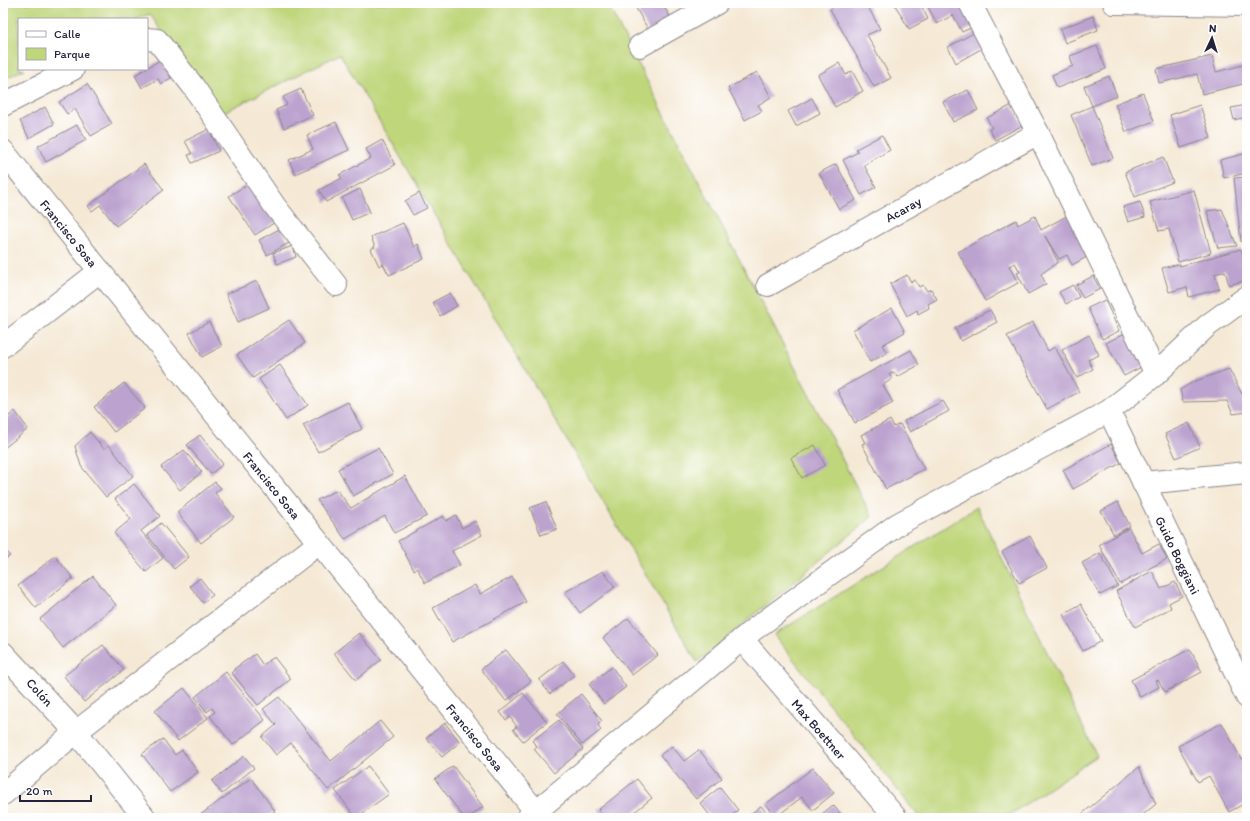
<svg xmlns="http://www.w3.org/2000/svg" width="1250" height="821" viewBox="0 0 1250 821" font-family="Itim,sans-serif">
	<rect width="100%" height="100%" fill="#fff"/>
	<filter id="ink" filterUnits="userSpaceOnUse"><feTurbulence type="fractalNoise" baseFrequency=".025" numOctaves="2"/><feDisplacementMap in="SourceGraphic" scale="8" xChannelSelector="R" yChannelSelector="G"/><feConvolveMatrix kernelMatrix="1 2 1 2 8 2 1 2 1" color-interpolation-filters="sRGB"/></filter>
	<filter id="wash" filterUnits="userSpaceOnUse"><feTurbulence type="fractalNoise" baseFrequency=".012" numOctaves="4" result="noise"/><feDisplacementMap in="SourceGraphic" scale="16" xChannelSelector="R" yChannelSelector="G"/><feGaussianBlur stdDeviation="0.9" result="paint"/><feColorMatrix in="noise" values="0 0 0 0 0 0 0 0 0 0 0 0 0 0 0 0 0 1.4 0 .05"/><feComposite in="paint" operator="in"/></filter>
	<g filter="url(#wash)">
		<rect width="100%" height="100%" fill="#f5e9d5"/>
		<g fill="#bfd67a" stroke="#707c5a">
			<path d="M3 3H607L872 517 697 662 340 54 218 115 150 14 137 19H19V69H25L3 79Z"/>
			<path d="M977 507 1097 756 1005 818H920L774 635Z"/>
		</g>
		<g id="blocks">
			<g fill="#bca2cf">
				<path d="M633 3H662L671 19 649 31Z"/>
				<path d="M841 3H866L880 29 867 35 891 78 874 87 830 9Z"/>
				<path d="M894 3H920L928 19 909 29Z"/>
				<path d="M926 3H969L980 24 962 32 953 15 937 24Z"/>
				<path d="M1093 16 1098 30 1065 43 1060 29Z"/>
				<path d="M981 29 990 44 956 63 948 47Z"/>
				<path d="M1097 46 1106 69 1057 88 1052 75 1073 66 1070 56Z"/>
				<path d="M1212 56 1216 72 1247 64V83L1202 94 1197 74 1159 83 1156 69Z"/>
				<path d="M160 60 171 78 161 84 158 79 142 88 135 75Z"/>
				<path d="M839 63 846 75 852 71 863 91 835 107 818 75Z"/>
				<path d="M757 72 771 97 758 105 762 111 745 120 728 88Z"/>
				<path d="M1109 76 1117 96 1092 106 1084 86Z"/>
				<path d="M87 84 112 124 91 136 75 109 67 114 59 102Z"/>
				<path d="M301 89 313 115 284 128 276 110 287 105 283 97Z"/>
				<path d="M968 90 978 110 953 122 943 102Z"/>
				<path d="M1143 93 1154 121 1126 132 1115 104Z"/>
				<path d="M812 98 820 113 796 126 788 111Z"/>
				<path d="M1012 105 1023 125 995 140 989 129 992 128 987 118Z"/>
				<path d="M1200 105 1211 138 1181 148 1170 115Z"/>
				<path d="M1247 105V136H1246L1242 118 1234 120 1231 108Z"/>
				<path d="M1092 106 1113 158 1092 166 1071 115Z"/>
				<path d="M45 107 54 124 29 138 20 121Z"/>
				<path d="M336 122 349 150 295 174 289 160 313 149 307 135Z"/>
				<path d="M77 125 86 140 46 162 38 146Z"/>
				<path d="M209 129 219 151 192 163 188 155 192 154 185 141Z"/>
				<path d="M882 135 890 150 864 165 876 187 861 195 843 160 858 152 856 149Z"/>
				<path d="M382 140 395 165 326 202 319 190 342 178 339 175 371 158 366 149Z"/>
				<path d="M1247 153V173L1224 178 1220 160Z"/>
				<path d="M1163 157 1173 182 1135 197 1125 172Z"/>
				<path d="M144 164 164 190 116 226 100 205 92 211 88 206Z"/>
				<path d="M836 164 856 200 839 209 819 173Z"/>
				<path d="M1247 177V241L1241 242 1234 178Z"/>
				<path d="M251 182 277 221 255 235 229 196Z"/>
				<path d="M360 189 370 212 352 220 342 198Z"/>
				<path d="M1194 190 1211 253 1178 262 1169 229 1159 231 1150 202Z"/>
				<path d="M419 193 427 208 413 215 405 201Z"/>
				<path d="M1140 202 1145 217 1128 222 1123 207Z"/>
				<path d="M1222 209 1237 246 1218 248 1207 211Z"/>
				<path d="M1074 212 1096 252 1072 265 1067 255 1059 259 1045 236 1058 262 1041 274 1046 284 1028 294 1017 273 1020 272 1015 263 1009 266 1018 283 985 301 958 252 1016 220 1018 225 1035 216 1041 230Z"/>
				<path d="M403 223 414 247 418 244 424 259 389 275 383 264 379 266 371 249 375 247 371 237Z"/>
				<path d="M281 228 289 243 267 255 259 240Z"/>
				<path d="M293 246 296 257 277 264 273 253Z"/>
				<path d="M1241 249 1243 256 1247 255V280L1229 285 1225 271 1215 274 1219 289 1189 297 1187 287 1169 292 1162 268 1180 264V266Z"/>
				<path d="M907 275 911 282 915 280 919 287 923 285 927 291 931 289 937 299 928 304 929 308 918 314 917 310 907 316 890 284Z"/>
				<path d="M1093 276 1100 289 1083 298 1076 285Z"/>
				<path d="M257 281 269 308 238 322 226 294Z"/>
				<path d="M1073 285 1079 297 1066 304 1059 292Z"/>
				<path d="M450 293 457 306 440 316 433 302Z"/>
				<path d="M1105 300 1119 331 1102 339 1088 308Z"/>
				<path d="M892 308 905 332 882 345 887 353 870 362 853 330Z"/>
				<path d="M990 310 997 322 961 341 955 328Z"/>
				<path d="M289 320 305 343 253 378 237 355Z"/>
				<path d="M209 322 222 346 202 357 189 333Z"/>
				<path d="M1033 322 1048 351 1055 347 1079 392 1047 409 1007 336Z"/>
				<path d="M1129 331 1147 364 1124 376 1106 343Z"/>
				<path d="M1089 335 1099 355 1088 360 1093 369 1077 378 1062 350Z"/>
				<path d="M911 350 919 365 897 377 894 372 889 374 892 379 883 385 893 403 855 423 837 390Z"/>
				<path d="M280 365 308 405 286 420 259 379Z"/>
				<path d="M1229 369 1242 394 1247 392V412L1233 414 1227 401 1183 402 1180 390 1193 382Z"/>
				<path d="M124 383 145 408 114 432 94 407Z"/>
				<path d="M943 401 949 411 910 432 904 421Z"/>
				<path d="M348 402 362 429 318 452 303 425Z"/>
				<path d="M15 411 28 429 3 449V421Z"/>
				<path d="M890 420 894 427 900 424 924 469 886 489 862 444 865 443 861 435Z"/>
				<path d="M1189 423 1200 447 1176 458 1165 434Z"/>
				<path d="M90 432 104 449 109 445 133 476 106 497 81 466 75 446Z"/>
				<path d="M200 435 223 464 211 474 187 445Z"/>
				<path d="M1111 444 1121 463 1073 489 1063 470Z"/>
				<path d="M815 445 825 465 802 478 791 458Z"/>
				<path d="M378 448 393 474 353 496 338 469Z"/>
				<path d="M184 450 202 472 180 490 161 467Z"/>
				<path d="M405 476 427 516 394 533 385 516 345 539 317 500 337 490 351 508Z"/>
				<path d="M215 482 221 488 215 493 234 517 201 543 177 512Z"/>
				<path d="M134 484 160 516 141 531 163 558 146 572 114 533 131 519 115 499Z"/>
				<path d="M546 502 557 529 541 535 530 508Z"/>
				<path d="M1118 502 1130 526 1114 535 1101 511Z"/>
				<path d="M456 515 462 528 475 521 482 535 452 551 460 565 425 583 417 568 414 570 398 541 443 516 446 521Z"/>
				<path d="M161 523 189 557 174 569 147 535Z"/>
				<path d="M1129 528 1142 553 1159 544 1167 559 1120 584 1099 545Z"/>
				<path d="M1030 536 1047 568 1019 583 1002 552Z"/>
				<path d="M3 547 10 556 3 561Z"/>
				<path d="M1100 553 1118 586 1100 595 1082 563Z"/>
				<path d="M55 556 73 578 36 608 18 586Z"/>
				<path d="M603 571 615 587 580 613 565 592Z"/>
				<path d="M1152 571 1161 589 1175 582 1182 596 1169 603 1171 608 1135 627 1116 591Z"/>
				<path d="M93 576 116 605 63 648 40 619Z"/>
				<path d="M512 577 526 602 452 642 433 608 475 585 480 594Z"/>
				<path d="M200 578 213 595 203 603 190 586Z"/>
				<path d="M1081 604 1101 641 1083 651 1063 614Z"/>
				<path d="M628 618 658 655 632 675 603 638Z"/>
				<path d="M359 633 381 660 356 680 334 653Z"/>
				<path d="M103 645 124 670 84 702 64 676Z"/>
				<path d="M1190 649 1202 672 1165 692 1158 680 1156 681 1159 687 1140 697 1131 680Z"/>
				<path d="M506 650 531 681 506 701 481 669Z"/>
				<path d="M255 654 263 665 274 657 291 679 258 705 232 673 235 670 234 669Z"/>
				<path d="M563 661 574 675 550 694 539 680Z"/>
				<path d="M612 667 626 687 604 704 589 684Z"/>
				<path d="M226 672 265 720 233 745 210 716 215 712 212 708 207 712 195 697Z"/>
				<path d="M184 688 208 718 178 741 155 711Z"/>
				<path d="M523 693 547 722 523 741 513 729 517 727 510 717 506 720 500 712Z"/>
				<path d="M581 694 602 721 598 725 601 730 582 745 557 714Z"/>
				<path d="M279 697 331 761 380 721 393 737 328 790 291 743 276 755 262 737 276 725 263 709Z"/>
				<path d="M559 720 583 749 554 773 534 749 537 746 532 741Z"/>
				<path d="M445 723 460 742 442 757 426 738Z"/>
				<path d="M1222 723 1241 759 1247 756V802L1229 812 1209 776 1198 782 1178 746Z"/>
				<path d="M163 739 175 755 182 750 198 772 170 792 142 754Z"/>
				<path d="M672 746 684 761 699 750 722 778 696 799 660 755Z"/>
				<path d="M244 756 254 768 222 794 212 781Z"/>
				<path d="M368 766 389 794 356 818 335 790Z"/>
				<path d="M453 766 483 807 468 818H464L435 779Z"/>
				<path d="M1139 767 1156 804 1139 818H1077Z"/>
				<path d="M813 768 834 793 813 810 802 797 776 817 766 804Z"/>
				<path d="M251 778 275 811 264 818H196Z"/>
				<path d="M637 779 652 798 627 818H605L598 810Z"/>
				<path d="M720 787 738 810 729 818H712L700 803Z"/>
				<path d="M833 805 844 818H817Z"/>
				<path d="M761 806 771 818H745Z"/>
			</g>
		</g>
	</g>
	<g filter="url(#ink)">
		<use href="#blocks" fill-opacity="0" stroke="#8c8688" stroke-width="1"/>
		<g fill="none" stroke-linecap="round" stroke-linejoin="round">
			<defs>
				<g id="minor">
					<path d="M970 3 1038 133 1156 374"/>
					<path d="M1114 3 1247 5"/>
					<path d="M147 39 157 40 193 86 274 205 336 285"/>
					<path d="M640 46 717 3"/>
					<path d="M3 105 73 69"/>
					<path d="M3 151 541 818"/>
					<path d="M768 285 1038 133"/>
					<path d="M3 346 100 271"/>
					<path d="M1109 411 1247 697"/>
					<path d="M1143 483 1247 473"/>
					<path d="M742 639 896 818"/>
					<path d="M3 653 76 732 145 818"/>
					<path d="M3 794 76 732 319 543"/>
					<path d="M528 818 753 630 898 524 1109 411 1156 374 1207 326 1247 297"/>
				</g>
			</defs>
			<use href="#minor" stroke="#8c8688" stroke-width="24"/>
			<use href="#minor" stroke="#fff" stroke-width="22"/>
		</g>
	</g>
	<g text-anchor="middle" stroke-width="3.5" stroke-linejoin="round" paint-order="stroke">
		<g font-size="13" fill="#22223b" stroke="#fff">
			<text transform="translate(903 209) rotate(-29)" y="5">Acaray</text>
			<text transform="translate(69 233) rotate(51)" y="5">Francisco Sosa</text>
			<text transform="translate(272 485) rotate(51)" y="5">Francisco Sosa</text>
			<text transform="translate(1178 555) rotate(64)" y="5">Guido Boggiani</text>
			<text transform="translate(40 692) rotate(48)" y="5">Colón</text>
			<text transform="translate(819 729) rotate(49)" y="5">Max Boettner</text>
			<text transform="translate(475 737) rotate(51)" y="5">Francisco Sosa</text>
		</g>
	</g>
	<rect width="1250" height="821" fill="none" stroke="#fff" stroke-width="16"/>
	<rect x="18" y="18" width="130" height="52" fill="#ffffff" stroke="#a7a7b1"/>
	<rect x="26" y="31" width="20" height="6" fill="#ffffff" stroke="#a7a7b1"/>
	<text x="54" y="38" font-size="12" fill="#22223b">Calle</text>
	<rect x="26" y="48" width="20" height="12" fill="#bfd67a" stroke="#a7a7b1"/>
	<text x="54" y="58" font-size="12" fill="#22223b">Parque</text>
	<g transform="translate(1212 38) rotate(4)" stroke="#ffffff" stroke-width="3" paint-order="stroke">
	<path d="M0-3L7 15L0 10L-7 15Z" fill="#22223b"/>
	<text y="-6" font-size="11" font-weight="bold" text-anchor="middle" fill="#22223b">N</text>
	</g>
	<path d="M20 795v6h71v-6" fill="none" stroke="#22223b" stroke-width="2"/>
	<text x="26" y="795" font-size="12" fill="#22223b" stroke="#ffffff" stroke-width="3" paint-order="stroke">20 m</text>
</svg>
